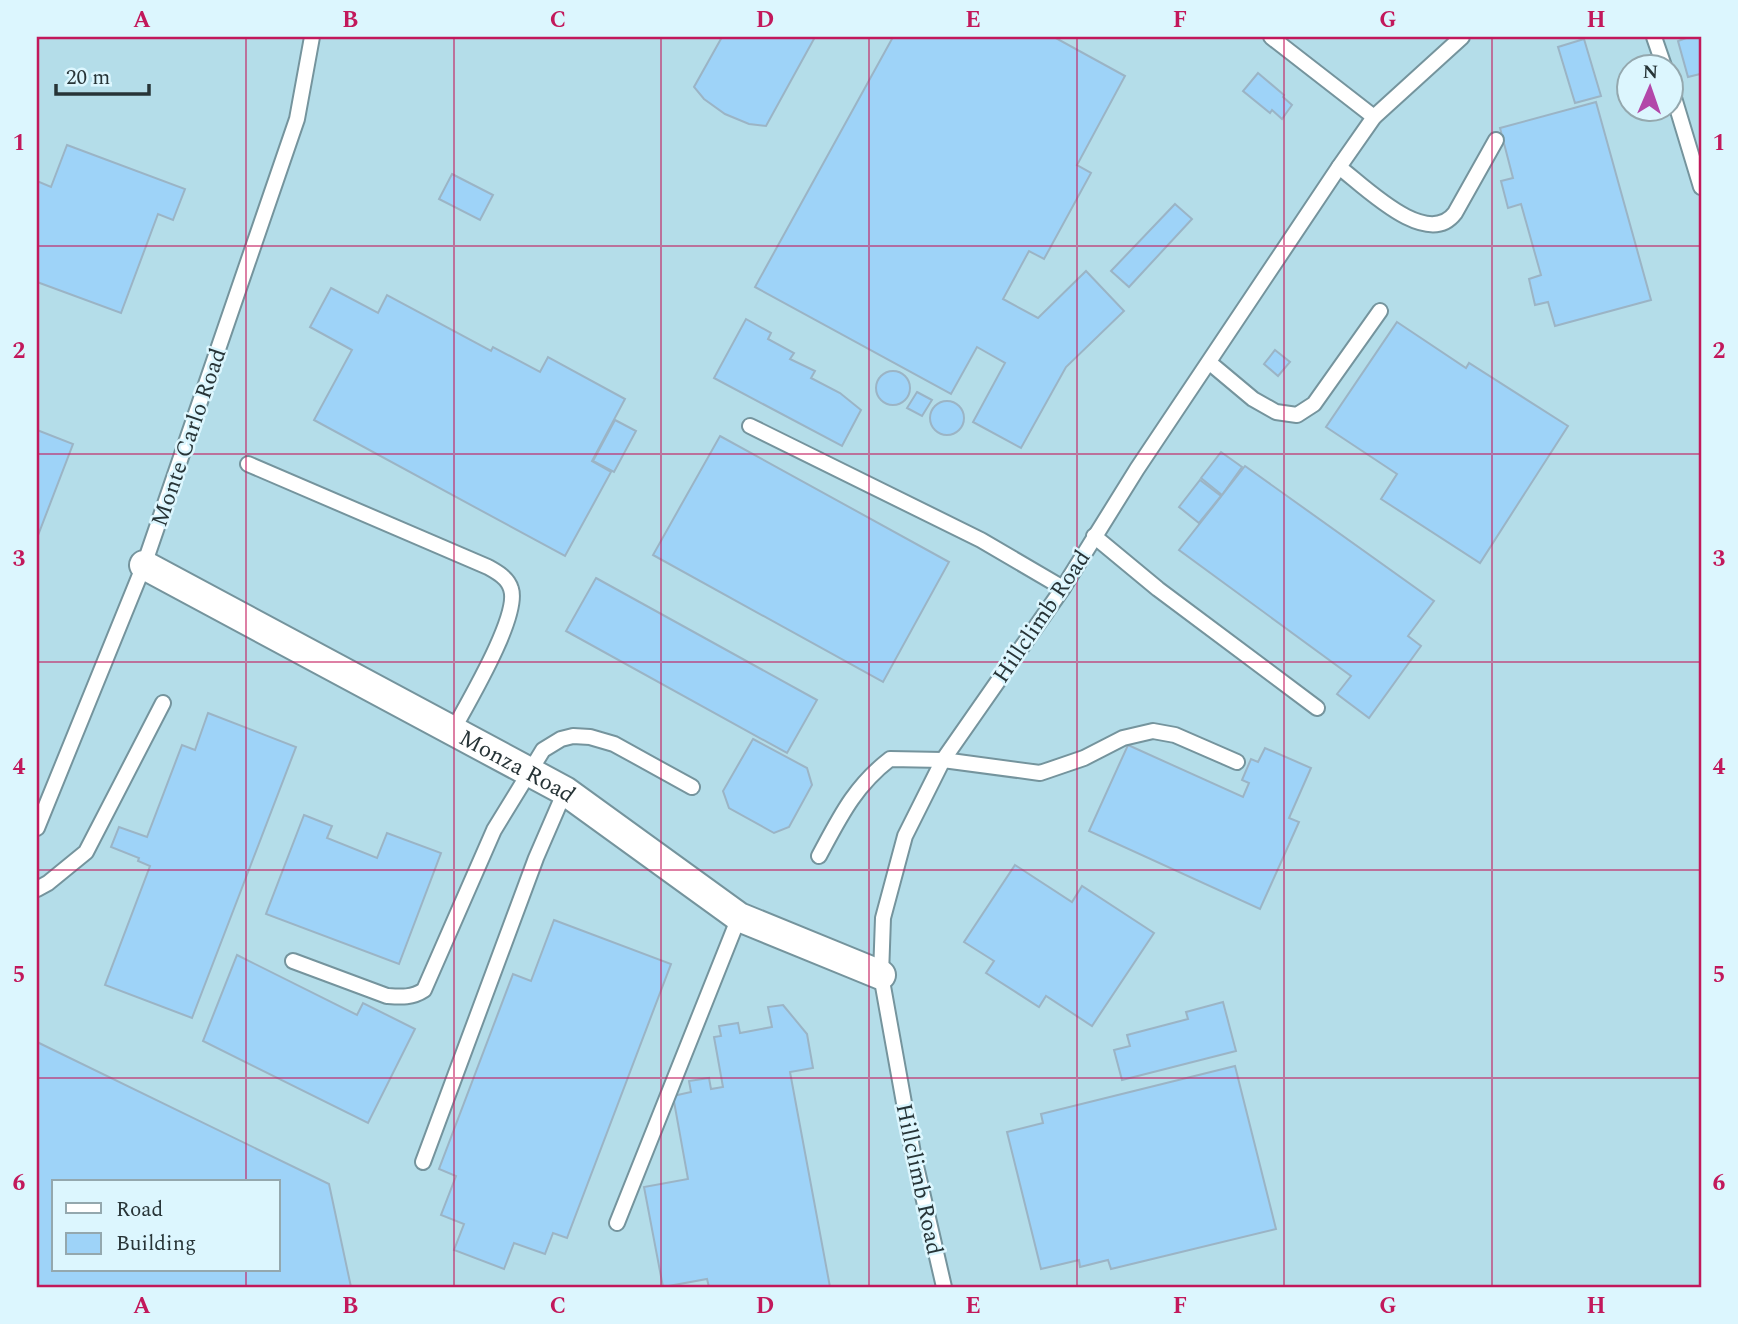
<svg xmlns="http://www.w3.org/2000/svg" width="1738" height="1324" viewBox="0 0 1738 1324" font-family="Spectral,serif">
	<rect width="100%" height="100%" fill="#c9eaf4"/>
	<path fill="#b4dde9" fill-rule="evenodd" d="M37 37H1701V1287H37ZM1630 66H1672V108H1630ZM54 1182H278V1270H54Z"/>
	<g fill="#9ed3f8" stroke="#9bb4c5" stroke-width="2" fill-rule="evenodd">
		<path d="M722 37H815L766 126 749 124 725 114 704 99 694 87Z"/>
		<path d="M893 37H1054L1125 76 1077 165 1091 173 1044 259 1029 251 1003 299 1038 318 1086 271 1124 311 1066 367 1021 448 973 422 1005 363 977 347 951 394 755 287Z"/>
		<path d="M1689 37H1701V79L1700 74 1688 77 1678 41Z"/>
		<path d="M1584 39 1601 96 1575 103 1558 47Z"/>
		<path d="M1258 73 1284 95 1283 97 1292 105 1282 119 1272 110 1270 113 1243 91Z"/>
		<path d="M1596 102 1651 300 1555 326 1548 302 1535 305 1529 279 1541 275 1521 204 1508 208 1501 181 1513 178 1500 128Z"/>
		<path d="M67 145 185 189 173 220 158 214 121 313 37 282V181L51 187Z"/>
		<path d="M452 174 493 195 480 220 439 199Z"/>
		<path d="M1175 204 1192 219 1129 287 1111 271Z"/>
		<path d="M331 288 378 313 387 295 491 351 493 347 540 372 548 357 625 399 592 461 611 472 565 556 314 420 352 350 310 327Z"/>
		<path d="M746 319 771 333 768 339 794 353 790 359 815 371 811 378 840 393 861 410 842 446 714 378Z"/>
		<path d="M1397 322 1466 368 1469 363 1568 426 1480 563 1381 499 1397 474 1326 427Z"/>
		<path d="M1275 350 1290 362 1278 376 1264 364Z"/>
		<circle cx="893" cy="388" r="17"/>
		<path d="M917 392 932 400 922 416 907 408Z"/>
		<circle cx="947" cy="418" r="17"/>
		<path d="M615 420 636 431 614 472 593 461Z"/>
		<path d="M37 430 73 444 37 538Z"/>
		<path d="M720 436 949 562 883 682 653 555Z"/>
		<path d="M1221 452 1242 467 1222 495 1201 478Z"/>
		<path d="M1245 466 1434 601 1408 636 1421 646 1369 718 1337 694 1351 676 1179 550Z"/>
		<path d="M1200 480 1221 496 1199 523 1179 507Z"/>
		<path d="M596 578 817 700 787 753 566 631Z"/>
		<path d="M208 713 296 747 192 1018 105 985 150 866 138 861 139 858 111 847 119 827 147 837 182 745 195 750Z"/>
		<path d="M753 739 807 768 812 785 789 827 774 833 729 808 723 791Z"/>
		<path d="M1128 745 1243 797 1249 783 1242 780 1251 759 1258 762 1265 748 1311 768 1289 818 1299 822 1260 909 1089 831Z"/>
		<path d="M304 815 332 826 327 838 377 858 387 833 441 853 399 964 266 914Z"/>
		<path d="M1015 865 1072 902 1082 886 1154 933 1092 1026 1046 996 1039 1007 986 973 994 961 964 942Z"/>
		<path d="M554 920 671 964 567 1238 553 1233 545 1254 514 1243 504 1269 454 1250 464 1224 441 1215 456 1176 439 1169 513 974 531 981Z"/>
		<path d="M237 955 357 1015 363 1003 415 1029 368 1123 203 1041Z"/>
		<path d="M1223 1002 1236 1051 1122 1080 1114 1050 1130 1046 1127 1035 1188 1019 1186 1012Z"/>
		<path d="M783 1005 807 1034 813 1068 790 1072 830 1287H709L707 1279 663 1287 644 1187 688 1179 673 1096 691 1092 689 1081 709 1078 711 1089 723 1087 714 1037 721 1036 719 1026 738 1023 740 1033 772 1027 768 1007Z"/>
		<path d="M37 1042 329 1184 351 1287H37ZM54 1182H278V1270H54Z"/>
		<path d="M1235 1066 1276 1229 1111 1269 1108 1260 1080 1267 1079 1260 1041 1269 1007 1132 1043 1123 1041 1114Z"/>
	</g>
	<g fill="none" stroke-linecap="round" stroke-linejoin="round">
		<defs>
			<g id="service">
				<path d="M1271 37 1374 117"/>
				<path d="M1654 37 1664 66"/>
				<path d="M1672 91 1701 187"/>
				<path d="M1339 167C1364 186 1427 250 1455 213L1496 140"/>
				<path d="M1210 363 1253 399 1276 412 1297 415 1314 404 1380 311"/>
				<path d="M750 426 981 540 1063 588"/>
				<path d="M248 464 488 567C497 572 508 578 511 589 520 616 467 704 452 732"/>
				<path d="M1094 536 1158 589 1317 708"/>
				<path d="M37 828 144 565 297 119 312 37"/>
				<path d="M819 856C840 817 854 787 890 759L943 760 1040 773 1084 758 1123 738 1153 731 1175 735 1237 762"/>
				<path d="M37 889 48 883 86 852 163 703"/>
				<path d="M293 961 387 996C401 997 412 998 424 990L494 830 543 750 561 739 573 736 590 737 614 744 692 787"/>
				<path d="M423 1162 536 858 565 791"/>
				<path d="M617 1223 739 917"/>
				<path d="M944 1287 913 1153 881 975 883 918 905 836 943 760 1063 588 1137 469 1339 167 1374 117 1462 37"/>
			</g>
			<g id="minor">
				<path id="s1" d="M144 565 565 791 739 917 881 975"/>
			</g>
		</defs>
		<use href="#service" stroke="#75949d" stroke-width="18"/>
		<use href="#minor" stroke="#75949d" stroke-width="32"/>
		<use href="#service" stroke="#fff" stroke-width="14"/>
		<use href="#minor" stroke="#fff" stroke-width="28"/>
	</g>
	<path fill="none" stroke="#c2185b" stroke-width="2" stroke-opacity="0.55" d="M246 37V1182M454 37V1287M661 37V1287M869 37V1287M1077 37V1287M1284 37V1287M1492 37V1287M37 246H1701M37 454H1701M37 662H1701M37 870H1701M37 1078H1701M246 1270V1287"/>
	<g text-anchor="middle" stroke-width="5" stroke-linejoin="round" paint-order="stroke">
		<g font-size="23" fill="#273437" stroke="#dcf6fe">
			<text transform="translate(188 437) rotate(-71)" y="8">Monte Carlo Road</text>
			<text transform="translate(1041 616) rotate(-56)" y="8">Hillclimb Road</text>
			<text dy="8" stroke="none"><textPath href="#s1" startOffset="424">Monza Road</textPath></text>
			<text transform="translate(920 1179) rotate(78)" y="8">Hillclimb Road</text>
		</g>
	</g>
	<rect width="1738" height="1324" fill="none" stroke="#dcf6fe" stroke-width="77"/>
	<rect x="52" y="1180" width="228" height="91" fill="#dcf6fe" stroke="#94a8ae" stroke-width="2"/>
	<rect x="66" y="1203" width="35" height="10" fill="#ffffff" stroke="#94a8ae" stroke-width="2"/>
	<text x="116" y="1216" font-size="21" fill="#273437">Road</text>
	<rect x="66" y="1233" width="35" height="21" fill="#9ed3f8" stroke="#94a8ae" stroke-width="2"/>
	<text x="116" y="1250" font-size="21" fill="#273437">Building</text>
	<g transform="translate(1650 88) rotate(2)"><circle r="33" fill="#dcf6fe" stroke="#94a8ae" stroke-width="2"/>
	<path d="M0-5L12 26L0 18L-12 26Z" fill="#b247a9"/>
	<text y="-10" font-size="19" font-weight="bold" text-anchor="middle" fill="#273437">N</text>
	</g>
	<path d="M56 84v10h93v-10" fill="none" stroke="#273437" stroke-width="3.5"/>
	<text x="66" y="84" font-size="21" fill="#273437" stroke="#dcf6fe" stroke-width="5" paint-order="stroke">20 m</text>
	<rect x="38" y="38" width="1662" height="1248" fill="none" stroke="#c2185b" stroke-width="2.5"/>
	<g font-size="23" text-anchor="middle" font-weight="bold" fill="#c2185b">
		<text x="142" y="27">A</text>
		<text x="350" y="27">B</text>
		<text x="558" y="27">C</text>
		<text x="765" y="27">D</text>
		<text x="973" y="27">E</text>
		<text x="1180" y="27">F</text>
		<text x="1388" y="27">G</text>
		<text x="1596" y="27">H</text>
		<text x="19" y="150">1</text>
		<text x="1719" y="150">1</text>
		<text x="19" y="358">2</text>
		<text x="1719" y="358">2</text>
		<text x="19" y="566">3</text>
		<text x="1719" y="566">3</text>
		<text x="19" y="774">4</text>
		<text x="1719" y="774">4</text>
		<text x="19" y="982">5</text>
		<text x="1719" y="982">5</text>
		<text x="19" y="1190">6</text>
		<text x="1719" y="1190">6</text>
		<text x="142" y="1313">A</text>
		<text x="350" y="1313">B</text>
		<text x="558" y="1313">C</text>
		<text x="765" y="1313">D</text>
		<text x="973" y="1313">E</text>
		<text x="1180" y="1313">F</text>
		<text x="1388" y="1313">G</text>
		<text x="1596" y="1313">H</text>
	</g>
</svg>
